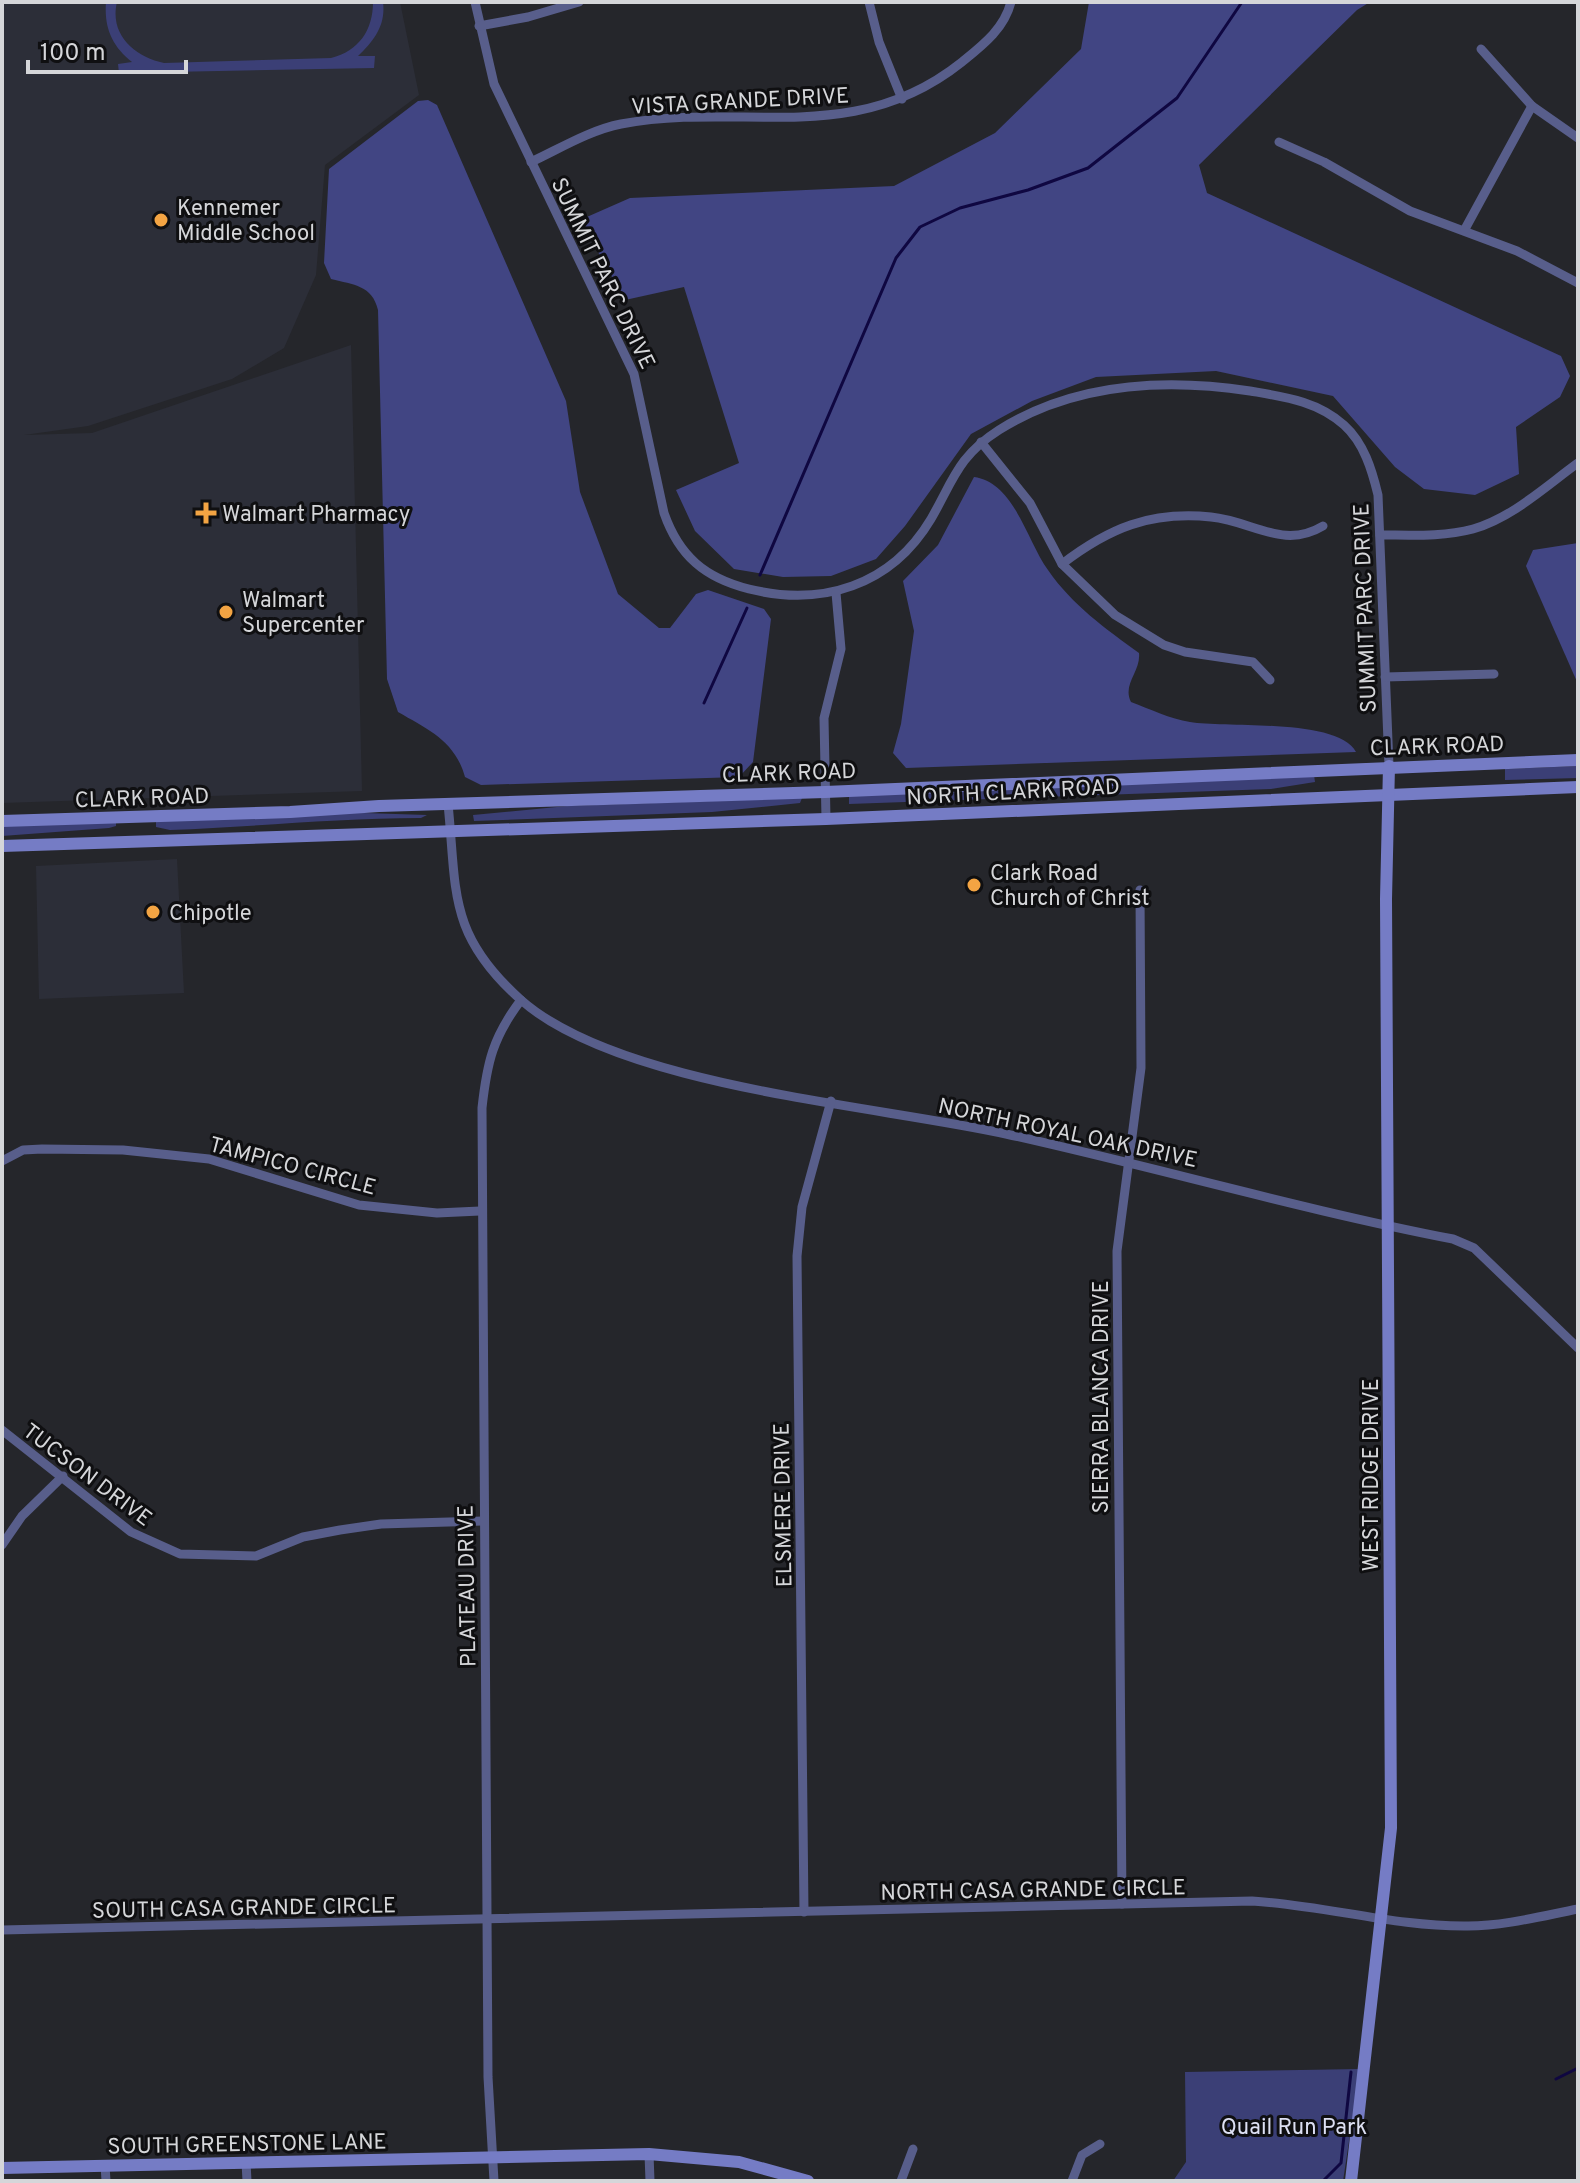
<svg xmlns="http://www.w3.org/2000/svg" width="1580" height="2183" viewBox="0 0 1580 2183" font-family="Overpass,sans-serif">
	<rect width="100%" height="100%" fill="#25262b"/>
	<g fill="#2c2e38">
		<path d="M2 2H400L419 95 325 165 316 275 284 348 232 379 88 426 24 435 92 433 351 345 362 791 2 803Z"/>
		<path d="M177 859 184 993 39 999 36 866Z"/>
	</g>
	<g fill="#3b3f76">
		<path d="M106 2H117C109 35 135 57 164 63L331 58C359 51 373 30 373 2H383C386 25 374 41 358 56H375L374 68 119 73 118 64 132 62C112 46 104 28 106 2Z"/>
		<path d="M1578 766V778L1505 780V769Z"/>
		<path d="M1314 775 1315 782 1271 789 849 804V796Z"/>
		<path d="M802 798 800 803 712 812 474 821 473 815 567 806Z"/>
		<path d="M333 812 427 815 421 818C337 818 254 827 170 830L156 827V821Z"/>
		<path d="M116 821V826L109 828 2 836V824Z"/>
		<path d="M1360 2069 1343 2181H1173L1186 2162 1185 2072Z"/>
	</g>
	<g fill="#414583">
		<path d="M1089 2H1370L1357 10 1199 165 1207 193 1561 356 1570 376 1560 397 1516 427 1519 474 1475 495 1424 489 1395 467 1333 396 1216 371 1096 377 1032 401 971 434 905 526 876 559 831 576 783 577 734 569 695 531 676 490 739 463 684 287 625 300 580 220 630 198 894 186 995 133 1081 49Z"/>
		<path d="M428 100 437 105 566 401 580 492 618 594 659 628H670L696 594 708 590 764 609 771 619 753 762 739 777 481 785 465 777C455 741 429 730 398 712L387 679 378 310C372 285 354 285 331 279L324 263 329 169 418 101Z"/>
		<path d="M974 477C1014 482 1027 541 1048 570 1072 605 1106 629 1139 653 1141 672 1122 684 1131 702 1150 709 1170 719 1190 722 1227 728 1338 718 1356 752L906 768 893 753 901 724 914 631 903 581 938 545Z"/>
		<path d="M1578 543V684L1526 566 1533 550Z"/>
	</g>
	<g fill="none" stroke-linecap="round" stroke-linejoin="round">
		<g stroke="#0f0741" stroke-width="3">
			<path d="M760 575 896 258 920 227 960 208 1028 190 1088 168 1177 98 1242 2"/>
			<path d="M704 703 747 608"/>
			<path d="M1556 2079 1578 2068"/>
			<path d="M1323 2181 1341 2163 1351 2072"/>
		</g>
		<g stroke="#585e8b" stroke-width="9">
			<path d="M475 2 494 84 634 374 664 513C679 556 705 578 749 589 822 607 891 586 931 519 953 481 958 456 999 430 1074 383 1164 378 1250 391 1285 397 1317 401 1344 425 1364 443 1372 470 1378 495L1389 766"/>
			<path d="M869 2 879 42 902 99"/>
			<path d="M479 26 528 17 579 2"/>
			<path d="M1481 49 1532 106 1578 138"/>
			<path d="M1279 142 1324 162 1410 211 1517 251 1578 283"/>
			<path d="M531 162C559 149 590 130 621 124 744 101 853 149 962 62 983 45 1004 29 1011 2"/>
			<path d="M1465 229 1532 106"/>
			<path d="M981 442 1030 503 1062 564 1115 615 1164 645 1185 652 1253 662 1270 680"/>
			<path d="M1380 535C1411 535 1443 537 1473 529 1512 518 1546 486 1578 463"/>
			<path d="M1062 564C1109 528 1150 511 1211 517 1253 521 1283 550 1323 526"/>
			<path d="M1385 677 1494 674"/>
			<path d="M448 804C457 891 447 934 521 1000 620 1087 875 1105 1006 1134 1155 1167 1303 1210 1453 1239L1474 1248 1578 1348"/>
			<path d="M826 819 824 718 841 649 836 593"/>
			<path d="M2 1161 23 1150 42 1149 123 1150 209 1159 359 1205 437 1213 480 1211"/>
			<path d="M2 1430 131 1532 180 1554 256 1556 303 1537 340 1530 381 1524 483 1521"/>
			<path d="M2 1545 22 1516 63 1476"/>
			<path d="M1122 1904 1117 1251 1141 1068 1140 890"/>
			<path d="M804 1912 797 1256 802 1207 831 1101"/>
			<path d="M2 1930 1252 1901C1324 1905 1395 1927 1468 1926 1504 1926 1542 1916 1578 1909"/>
			<path d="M649 2154 650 2181"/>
			<path d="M246 2162 247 2181"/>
			<path d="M105 2165 106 2181"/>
			<path d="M494 2181 488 2077 482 1108C487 1062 493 1037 521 1000"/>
			<path d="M901 2181 913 2149"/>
			<path d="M1072 2181 1082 2155 1100 2144"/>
		</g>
		<g stroke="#757cc5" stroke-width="12">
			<path d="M2 821 290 812 379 806 825 792 1578 760"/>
			<path d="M2 846 826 819 1578 787"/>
			<path d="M2 2168 649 2154 739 2162 808 2181"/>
			<path d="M1351 2181 1391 1828 1386 899 1389 766"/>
		</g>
	</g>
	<g fill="#f3a443" stroke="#0f0f11" stroke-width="3">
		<circle cx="161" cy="220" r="8"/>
		<path d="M202 501h8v8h8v8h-8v8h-8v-8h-8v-8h8z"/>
		<circle cx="226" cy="612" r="8"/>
		<circle cx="974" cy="885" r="8"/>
		<circle cx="153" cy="912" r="8"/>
	</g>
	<g text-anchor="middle" stroke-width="6" stroke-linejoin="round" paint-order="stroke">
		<g font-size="22" fill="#d5d6d9" stroke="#0f0f11">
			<text transform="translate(740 100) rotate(-3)" y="8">VISTA GRANDE DRIVE</text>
			<text transform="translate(604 273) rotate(64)" y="8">SUMMIT PARC DRIVE</text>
			<text transform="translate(1364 608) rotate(-92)" y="8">SUMMIT PARC DRIVE</text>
			<text transform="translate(1437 745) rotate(-2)" y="8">CLARK ROAD</text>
			<text transform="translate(789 772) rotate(-2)" y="8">CLARK ROAD</text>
			<text transform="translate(1013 791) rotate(-3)" y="8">NORTH CLARK ROAD</text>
			<text transform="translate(142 797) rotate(-2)" y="8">CLARK ROAD</text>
			<text transform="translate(1068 1132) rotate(12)" y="8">NORTH ROYAL OAK DRIVE</text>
			<text transform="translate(293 1165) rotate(15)" y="8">TAMPICO CIRCLE</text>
			<text transform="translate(1100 1397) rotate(-90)" y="8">SIERRA BLANCA DRIVE</text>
			<text transform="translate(88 1474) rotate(37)" y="8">TUCSON DRIVE</text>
			<text transform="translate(1370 1475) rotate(-90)" y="8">WEST RIDGE DRIVE</text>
			<text transform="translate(782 1505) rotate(-91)" y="8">ELSMERE DRIVE</text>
			<text transform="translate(466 1586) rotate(-91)" y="8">PLATEAU DRIVE</text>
			<text transform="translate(1033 1889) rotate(-1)" y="8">NORTH CASA GRANDE CIRCLE</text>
			<text transform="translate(244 1907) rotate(-1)" y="8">SOUTH CASA GRANDE CIRCLE</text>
			<text transform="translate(247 2143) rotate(-1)" y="8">SOUTH GREENSTONE LANE</text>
		</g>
		<g font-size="22" fill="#d5d6d9" stroke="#0f0f11" text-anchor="start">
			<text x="177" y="215">Kennemer<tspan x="177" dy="25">Middle School</tspan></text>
			<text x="222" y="521">Walmart Pharmacy</text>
			<text x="242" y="607">Walmart<tspan x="242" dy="25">Supercenter</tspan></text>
			<text x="990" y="880">Clark Road<tspan x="990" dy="25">Church of Christ</tspan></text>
			<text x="169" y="920">Chipotle</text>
		</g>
		<g font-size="22" fill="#dde0f3" stroke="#0f0f11">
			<text x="1294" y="2134">Quail Run Park</text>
		</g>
	</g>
	<rect width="1580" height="2183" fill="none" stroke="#d5d6d9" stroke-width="8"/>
	<path d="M28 60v12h158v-12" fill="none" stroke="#d5d6d9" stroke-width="4"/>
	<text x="40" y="60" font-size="24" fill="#d5d6d9" stroke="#0f0f11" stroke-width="6" paint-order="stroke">100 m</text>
</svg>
